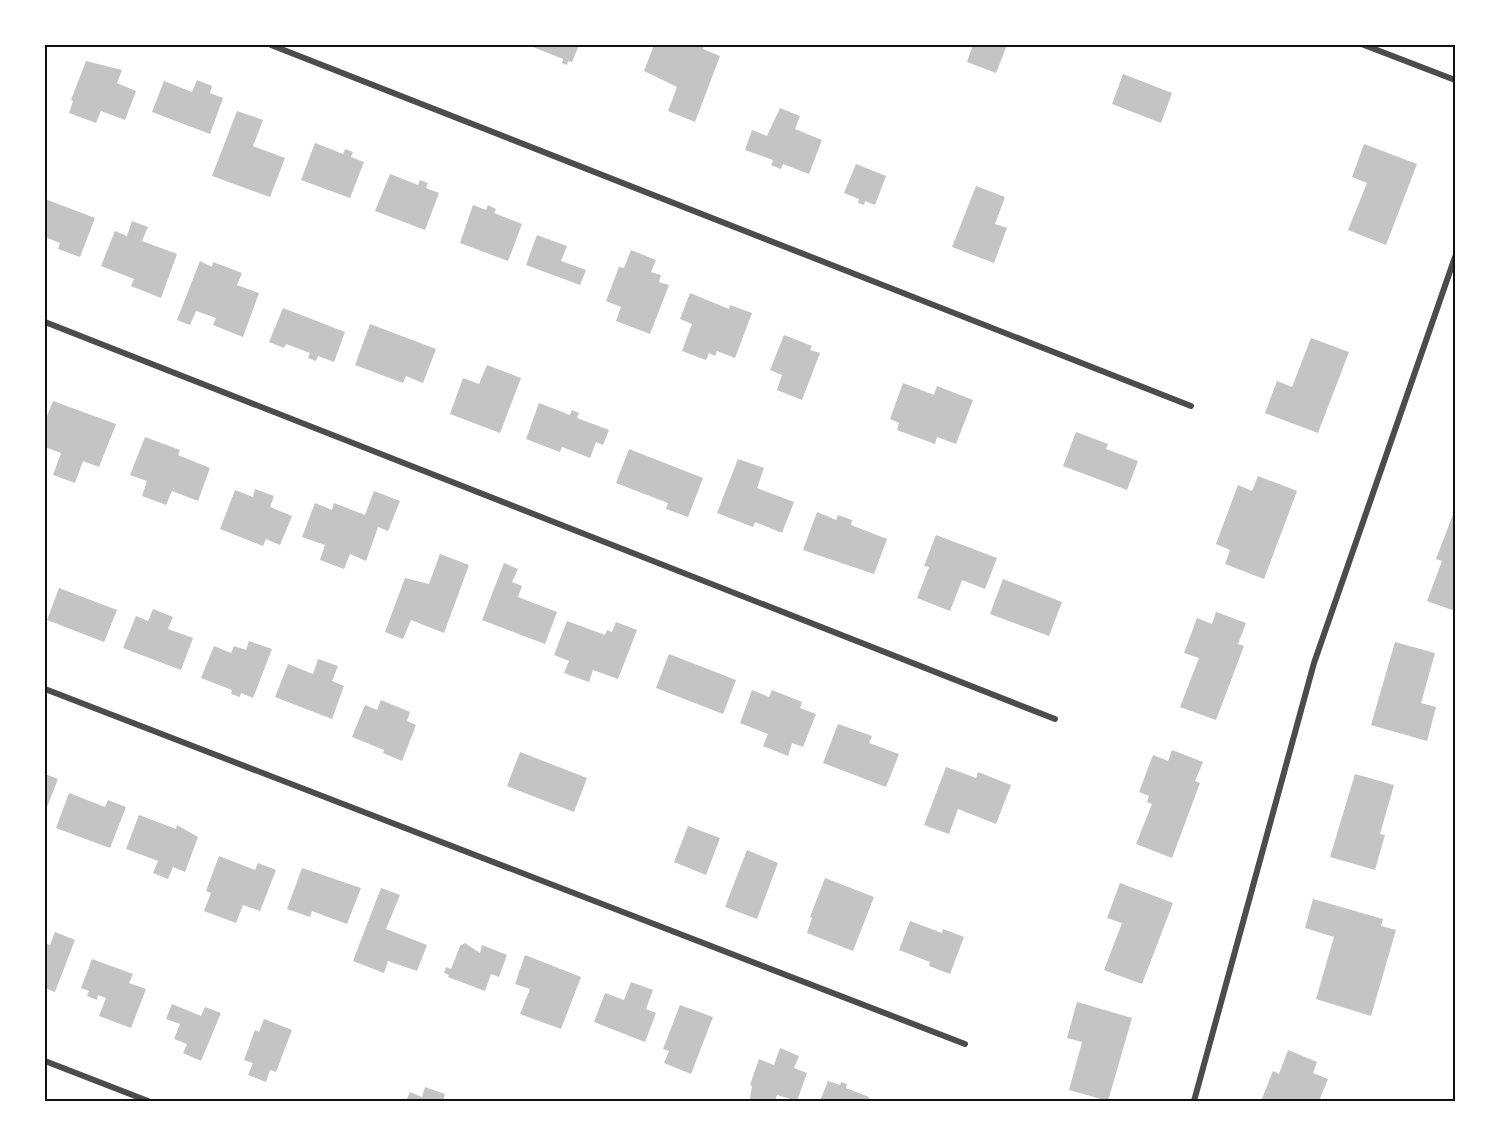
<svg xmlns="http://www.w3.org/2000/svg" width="1500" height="1146" viewBox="0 0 1500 1146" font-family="Mulish,sans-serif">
	<rect width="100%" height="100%" fill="#fff"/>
	<g fill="#c4c4c4">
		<path d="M534 45H579L572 62 568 61 567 65 562 63 563 59 533 47Z"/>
		<path d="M654 45H704L703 49 720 56 695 122 668 111 677 87 644 71Z"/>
		<path d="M973 45H1007L996 73 967 62Z"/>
		<path d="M86 61 122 70 117 83 136 91 125 120 101 111 96 123 69 113 73 101 71 100Z"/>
		<path d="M1123 74 1172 93 1161 123 1112 104Z"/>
		<path d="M197 80 212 86 210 93 223 98 210 134 152 112 164 81 192 92Z"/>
		<path d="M780 108 800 116 795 129 822 140 809 174 783 164 781 169 771 165 773 160 745 150 752 130 767 136Z"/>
		<path d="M237 111 263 120 253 146 285 158 270 197 212 176Z"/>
		<path d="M315 143 343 154 345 149 353 152 351 157 364 162 350 198 301 180Z"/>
		<path d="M1364 144 1417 164 1386 245 1348 230 1367 183 1352 177Z"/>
		<path d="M856 164 886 176 875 205 865 201 864 205 858 203 859 199 844 193Z"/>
		<path d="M390 174 418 185 420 180 428 183 426 188 439 193 425 230 375 211Z"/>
		<path d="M976 186 1005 197 995 224 1007 228 994 263 952 247Z"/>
		<path d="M45 199 95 218 80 257 58 249 60 243 45 237Z"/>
		<path d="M473 205 486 210 488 205 496 209 494 213 522 224 508 261 460 243Z"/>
		<path d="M132 221 148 227 142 241 177 254 161 298 131 286 134 279 101 266 115 231 127 236Z"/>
		<path d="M537 235 567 246 561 261 586 270 580 285 526 265Z"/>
		<path d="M631 250 656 260 651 272 661 275 659 282 669 285 650 334 616 321 621 307 606 301 619 267 624 268Z"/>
		<path d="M200 261 212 267 213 262 242 273 237 285 259 293 243 337 213 325 216 318 196 311 190 325 177 320Z"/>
		<path d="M690 293 729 309 730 305 752 313 735 358 717 351 715 356 709 353 706 360 682 351 692 324 680 319Z"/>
		<path d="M283 308 345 332 334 362 318 356 316 361 308 358 310 353 286 344 284 348 269 342Z"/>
		<path d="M370 324 436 349 423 383 406 376 403 383 355 365Z"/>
		<path d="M784 335 812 346 810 350 820 353 802 400 777 390 782 375 770 370Z"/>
		<path d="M1311 338 1349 352 1318 433 1265 413 1277 381 1292 387Z"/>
		<path d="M487 365 521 378 500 433 450 414 463 378 479 384Z"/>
		<path d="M903 383 934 395 937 386 973 400 956 444 937 437 935 444 897 430 899 423 890 419Z"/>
		<path d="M53 401 116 424 99 467 83 461 75 483 53 475 61 453 45 447V421Z"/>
		<path d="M539 403 570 415 572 410 579 413 577 418 609 430 603 445 596 442 590 458 562 447 560 452 526 439Z"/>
		<path d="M1076 432 1108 444 1106 449 1138 461 1127 490 1063 466Z"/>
		<path d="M145 437 180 450 178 455 210 468 198 501 172 491 166 505 142 496 147 481 130 475Z"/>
		<path d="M629 449 703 478 688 517 666 509 668 503 616 483Z"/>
		<path d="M738 459 764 468 757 488 794 502 782 533 755 522 753 527 717 513Z"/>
		<path d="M1258 476 1297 491 1264 579 1225 564 1230 550 1216 544 1238 485 1252 491Z"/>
		<path d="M255 489 274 496 270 507 292 516 280 545 266 539 263 546 220 529 235 490 253 497Z"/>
		<path d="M374 491 400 501 388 531 378 527 366 561 350 554 344 569 320 560 325 545 302 537 315 503 332 510 334 503 365 515Z"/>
		<path d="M1455 509V611L1427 601 1442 561 1436 559Z"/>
		<path d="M817 512 836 520 838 515 852 520 851 525 887 539 874 574 803 550Z"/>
		<path d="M936 535 997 558 985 589 962 580 950 611 917 598 929 567 924 566Z"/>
		<path d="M440 554 469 565 444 633 411 620 403 639 385 632 405 578 429 584Z"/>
		<path d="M504 563 518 569 512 582 522 586 518 597 557 612 545 644 482 620Z"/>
		<path d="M1003 579 1062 602 1049 636 990 614Z"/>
		<path d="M59 588 117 610 104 642 47 620Z"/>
		<path d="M153 609 173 617 168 629 193 638 181 670 123 648 136 616 148 621Z"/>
		<path d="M1216 612 1246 623 1238 644 1244 646 1216 720 1180 707 1199 658 1184 653 1197 618 1212 624Z"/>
		<path d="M567 621 605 635 607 630 612 632 616 622 637 630 618 679 593 670 589 682 564 673 569 661 554 655Z"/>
		<path d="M249 641 272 649 253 698 241 693 240 697 231 694 232 690 201 678 214 646 231 653 234 646 246 650Z"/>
		<path d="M1395 642 1435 653 1421 703 1436 707 1427 741 1371 725Z"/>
		<path d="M669 654 736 680 723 714 656 688Z"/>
		<path d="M318 659 338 666 332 681 344 686 332 719 275 697 288 664 313 674Z"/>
		<path d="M752 690 769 697 772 690 802 702 800 708 816 714 803 747 792 743 788 756 763 746 768 734 740 723Z"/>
		<path d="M381 700 410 712 407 721 416 725 402 761 383 753 384 750 352 737 365 705 377 710Z"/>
		<path d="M838 724 872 736 869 743 899 754 886 787 823 763Z"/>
		<path d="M1172 750 1203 762 1195 781 1200 783 1172 858 1136 844 1152 804 1147 802 1149 796 1139 792 1153 755 1168 761Z"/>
		<path d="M520 752 587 778 574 812 507 786Z"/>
		<path d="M946 767 976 778 978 772 1011 785 996 824 958 809 949 834 924 825Z"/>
		<path d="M45 774 58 779 45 812Z"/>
		<path d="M1355 774 1394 785 1380 834 1385 835 1375 870 1330 857Z"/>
		<path d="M69 793 105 807 108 800 126 807 110 848 56 828Z"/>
		<path d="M139 815 176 829 177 825 198 837 185 872 173 867 168 879 153 873 158 861 126 849Z"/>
		<path d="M688 826 720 838 706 875 674 862Z"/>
		<path d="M747 850 778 863 757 919 725 907Z"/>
		<path d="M219 856 255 870 258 863 276 870 260 911 243 905 236 923 204 911 211 893 206 891Z"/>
		<path d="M302 868 361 888 347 924 312 911 310 917 287 909Z"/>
		<path d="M825 878 874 897 853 951 807 933 812 918 810 917Z"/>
		<path d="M1120 883 1173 903 1142 984 1104 970 1122 923 1107 918Z"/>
		<path d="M381 888 400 895 386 929 427 945 417 971 388 961 384 973 353 961Z"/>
		<path d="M1313 899 1383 919 1381 926 1396 930 1371 1016 1316 999 1334 937 1305 928Z"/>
		<path d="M910 921 942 933 943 929 964 937 950 974 929 966 930 962 899 950Z"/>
		<path d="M55 932 75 940 55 992 45 988V943L50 945Z"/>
		<path d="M465 943 480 953 482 945 507 955 499 977 491 974 485 991 448 977 449 975 444 973 446 967 451 969 460 946Z"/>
		<path d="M525 955 581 977 561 1029 520 1014 530 989 515 984Z"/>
		<path d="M92 959 133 974 129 983 146 989 131 1028 99 1016 106 998 98 995 97 1000 87 996 89 991 81 988Z"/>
		<path d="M631 982 653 990 646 1009 656 1013 645 1042 594 1022 605 993 624 1000Z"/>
		<path d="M1077 1002 1132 1018 1108 1101 1069 1090 1082 1042 1067 1038Z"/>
		<path d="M172 1004 201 1016 205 1007 221 1013 201 1061 183 1053 187 1044 174 1039 180 1024 166 1019Z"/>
		<path d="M680 1005 713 1017 691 1074 664 1063 669 1051 663 1049Z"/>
		<path d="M264 1019 292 1030 276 1072 270 1070 266 1082 248 1075 253 1063 244 1060 255 1030 259 1032Z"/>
		<path d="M780 1048 799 1056 794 1068 807 1073 797 1101 777 1095 775 1101 750 1099 752 1086 750 1085 759 1059 774 1065Z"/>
		<path d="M1288 1050 1317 1062 1313 1073 1328 1079 1319 1101H1261L1273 1071 1279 1074Z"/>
		<path d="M828 1081 840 1085 841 1082 847 1084 846 1088 869 1097 868 1101H820Z"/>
		<path d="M425 1087 445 1094 443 1101H406L410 1092 422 1097Z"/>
	</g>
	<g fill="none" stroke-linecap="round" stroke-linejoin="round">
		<g stroke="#4c4c4c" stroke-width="6">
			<path d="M271 45 1191 406"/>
			<path d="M1364 45 1455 80"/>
			<path d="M45 322 1055 719"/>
			<path d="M45 689 965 1044"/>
			<path d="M45 1061 148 1101"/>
			<path d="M1194 1101 1314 663 1455 257"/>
		</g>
	</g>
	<rect width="1500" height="1146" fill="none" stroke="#ffffff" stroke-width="93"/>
	<rect x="46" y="46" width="1408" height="1054" fill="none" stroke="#111" stroke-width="2"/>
</svg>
